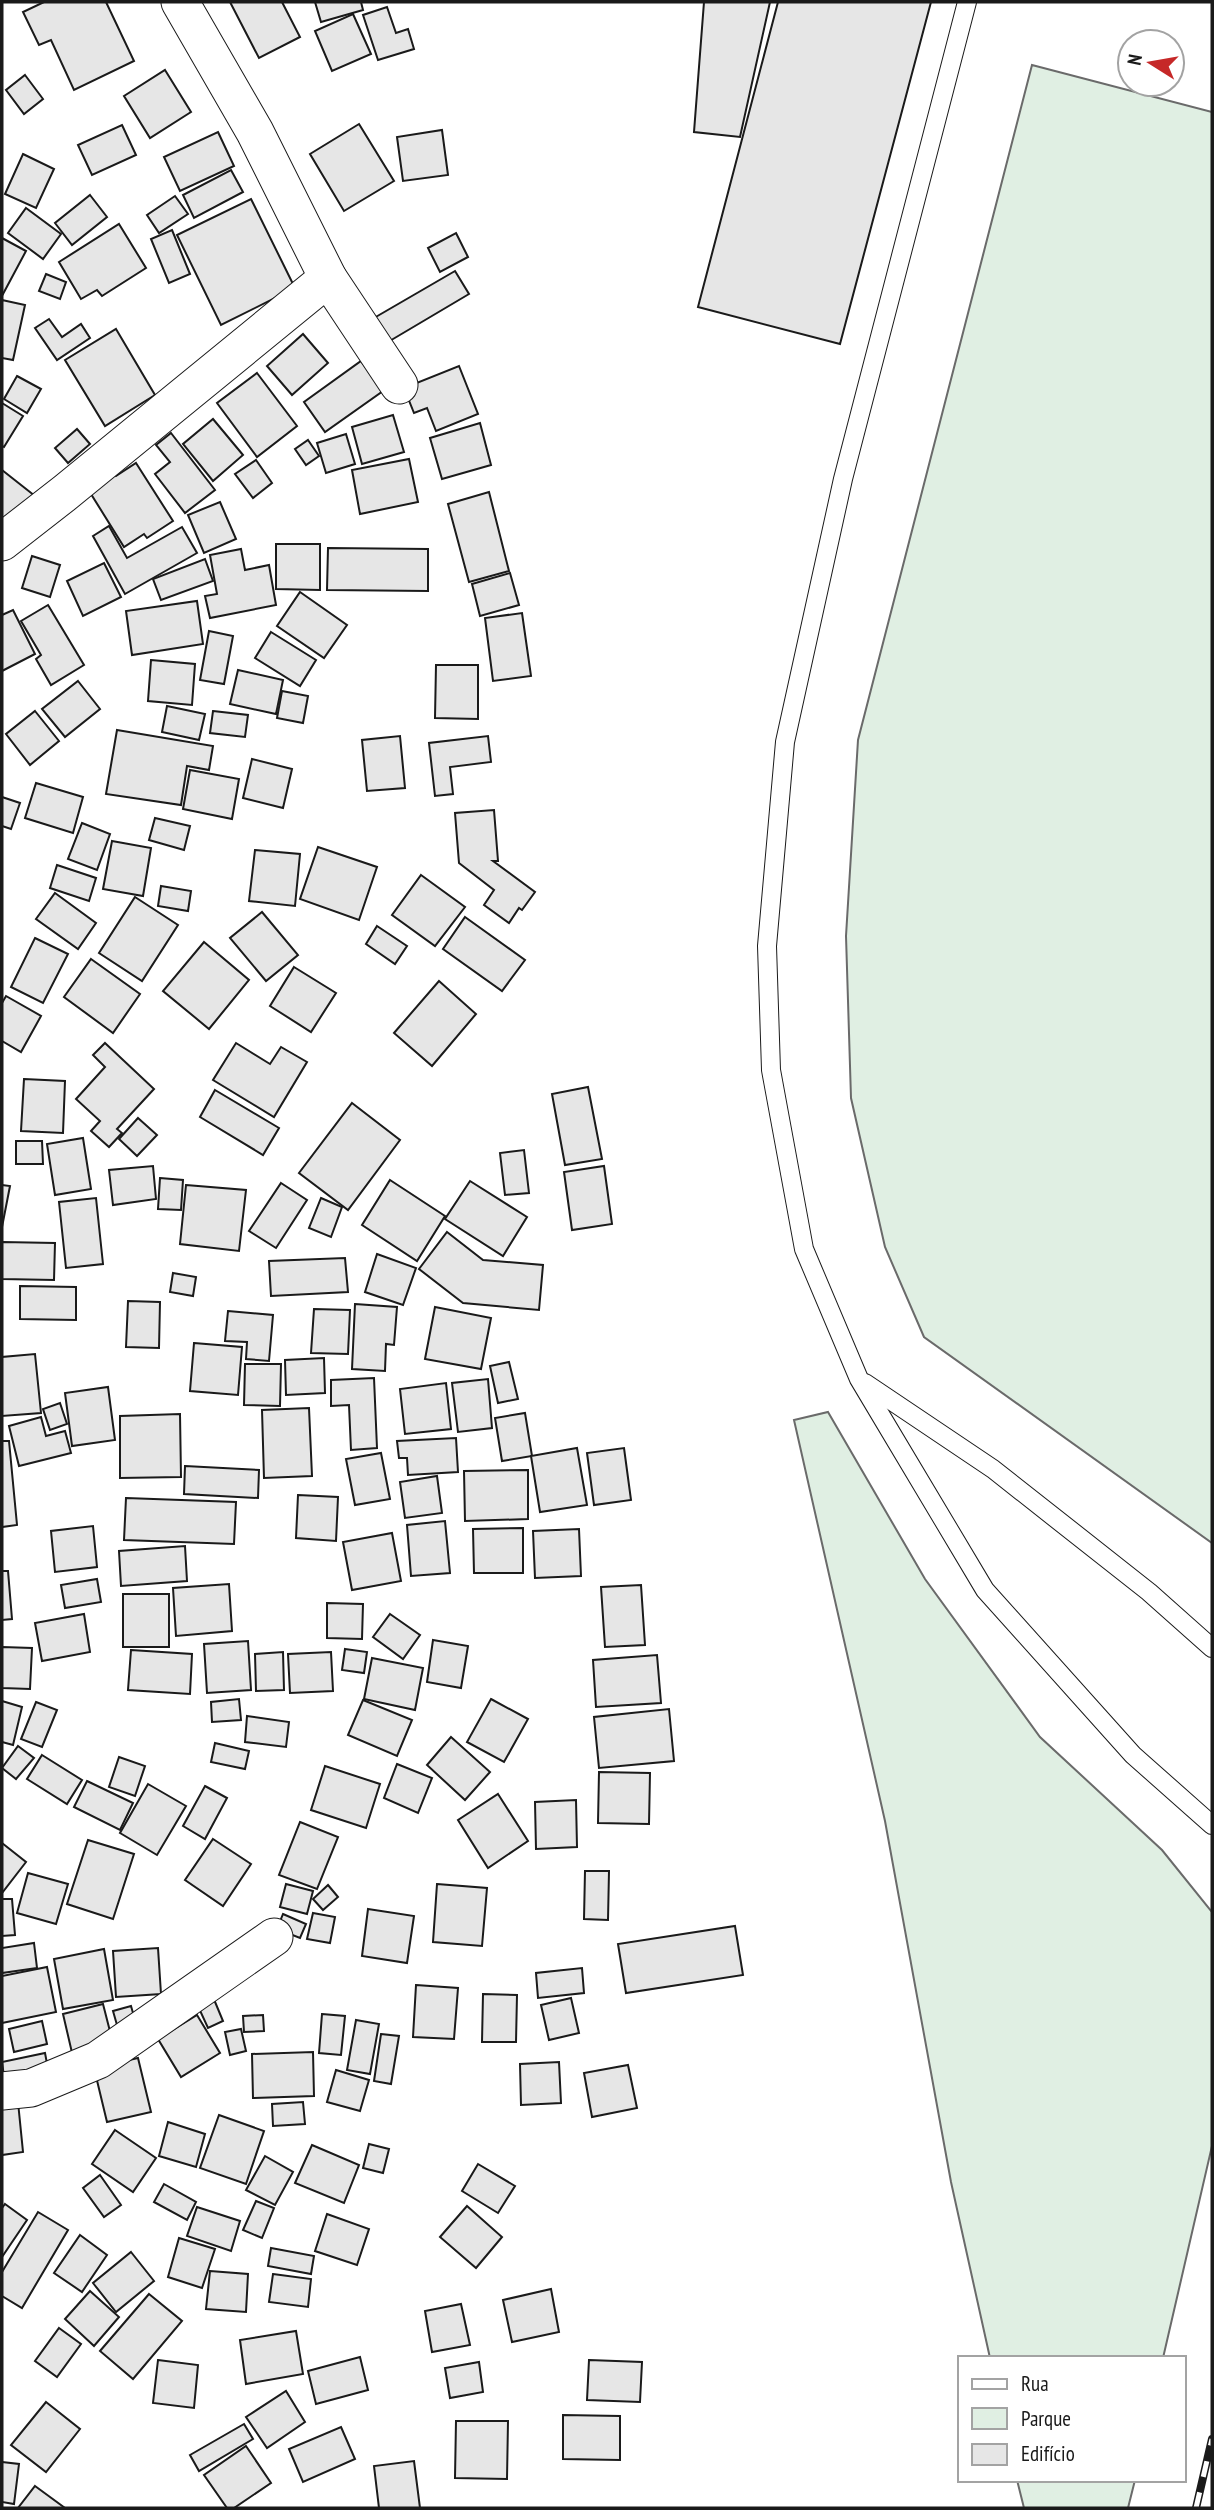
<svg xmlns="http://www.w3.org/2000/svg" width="1214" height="2510" viewBox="0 0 1214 2510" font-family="'PT Sans Narrow',sans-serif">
	<rect width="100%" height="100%" fill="#fff"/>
	<g fill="#e0efe3" stroke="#6a6a6a" stroke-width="2">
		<path d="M1032 65 1212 112V1543L924 1337 885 1247 851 1098 846 936 858 740Z"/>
		<path d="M828 1412 925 1579 1040 1737 1162 1850 1212 1912V2146L1163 2358H990L951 2182 885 1821 794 1420Z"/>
		<path d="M1017 2480H1135L1128 2508H1024Z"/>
	</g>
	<g fill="#e6e6e6" stroke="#1a1a1a" stroke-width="2">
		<path d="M44 2H106L134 61 74 90 51 40 39 45 23 12Z"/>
		<path d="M230 2H282L300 37 259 58Z"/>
		<path d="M315 2H361L363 10 321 22Z"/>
		<path d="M704 2H770L740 137 694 132Z"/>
		<path d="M778 2H931L840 344 698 307Z"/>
		<path d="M387 7 396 33 408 29 414 49 378 60 363 15Z"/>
		<path d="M353 14 371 54 332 71 315 31Z"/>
		<path d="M165 70 191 112 150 138 124 96Z"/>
		<path d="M25 75 43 99 24 114 6 90Z"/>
		<path d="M359 124 394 181 344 211 310 154Z"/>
		<path d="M122 125 136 155 92 175 78 145Z"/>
		<path d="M442 130 448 175 403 181 397 137Z"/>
		<path d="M218 132 234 166 180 191 164 157Z"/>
		<path d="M23 154 54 169 36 208 5 194Z"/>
		<path d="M231 170 243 192 194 218 183 195Z"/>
		<path d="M90 195 107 217 72 245 55 223Z"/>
		<path d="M175 196 188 214 159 233 147 215Z"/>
		<path d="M251 199 295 288 221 325 177 235Z"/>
		<path d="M26 208 61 234 43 259 8 233Z"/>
		<path d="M119 224 146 268 102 296 97 290 81 299 59 262Z"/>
		<path d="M172 230 190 274 169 283 151 239Z"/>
		<path d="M456 233 468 257 440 272 428 248Z"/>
		<path d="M2 238 26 251 3 294 2 293Z"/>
		<path d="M455 271 469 294 388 342 374 318Z"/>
		<path d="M46 274 66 282 60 299 39 291Z"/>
		<path d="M2 300 25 305 13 360 2 358Z"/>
		<path d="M49 319 62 337 81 324 90 338 57 360 35 328Z"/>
		<path d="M116 329 155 395 105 426 65 360Z"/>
		<path d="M303 334 328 363 292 395 267 366Z"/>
		<path d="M361 361 383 391 325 432 304 402Z"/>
		<path d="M459 366 478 414 436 431 427 408 414 413 404 388Z"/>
		<path d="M257 373 297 426 257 457 217 403Z"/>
		<path d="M17 376 41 389 27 413 4 399Z"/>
		<path d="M2 403 23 416 4 447 2 446Z"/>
		<path d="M393 415 404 452 362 464 352 427Z"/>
		<path d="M213 419 243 455 213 481 183 444Z"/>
		<path d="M480 423 491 465 442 479 430 438Z"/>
		<path d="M77 429 90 444 68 463 55 448Z"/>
		<path d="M171 433 215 490 185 513 155 474 170 462 156 445Z"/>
		<path d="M346 434 355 464 326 473 317 443Z"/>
		<path d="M308 440 319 456 306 465 295 449Z"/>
		<path d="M409 459 418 502 360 514 352 470Z"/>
		<path d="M256 460 272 483 253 498 235 474Z"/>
		<path d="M136 463 173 521 147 538 144 534 124 547 86 486 111 470 116 476Z"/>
		<path d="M2 470 35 496 2 524Z"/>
		<path d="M489 492 509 571 469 582 448 504Z"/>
		<path d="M220 502 236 539 204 553 188 515Z"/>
		<path d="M109 526 127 558 182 527 197 553 125 594 93 536Z"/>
		<path d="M276 544H320V590L276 589Z"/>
		<path d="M328 548 428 549V591L327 590Z"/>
		<path d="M241 549 245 570 269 565 276 605 210 618 205 596 217 594 210 555Z"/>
		<path d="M32 556 60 565 50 597 22 588Z"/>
		<path d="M205 559 213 581 161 600 153 579Z"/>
		<path d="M104 563 121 597 83 616 67 581Z"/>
		<path d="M510 573 519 605 480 616 472 584Z"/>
		<path d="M300 592 347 625 324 658 277 626Z"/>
		<path d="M197 601 203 644 132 655 126 611Z"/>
		<path d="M48 605 84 665 51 685 36 659 41 655 21 621Z"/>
		<path d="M13 610 35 654 2 671V615Z"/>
		<path d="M522 613 531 676 493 681 485 618Z"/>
		<path d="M209 631 233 636 224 684 200 680Z"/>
		<path d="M271 632 316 660 300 686 255 658Z"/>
		<path d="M151 660 195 664 192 705 148 701Z"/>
		<path d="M436 665H478V719L435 718Z"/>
		<path d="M238 670 283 680 276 714 230 704Z"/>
		<path d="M78 681 100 709 65 737 42 709Z"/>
		<path d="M282 691 308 696 303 723 277 718Z"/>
		<path d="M167 706 205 714 199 740 162 732Z"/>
		<path d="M35 711 59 741 30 765 6 734Z"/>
		<path d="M213 711 248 715 245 737 210 733Z"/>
		<path d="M117 730 213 746 209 770 187 766 181 805 106 794Z"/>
		<path d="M400 736 405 788 367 791 362 740Z"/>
		<path d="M488 736 491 762 450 767 453 794 435 796 429 743Z"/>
		<path d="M252 759 292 769 283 808 243 798Z"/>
		<path d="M190 770 239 779 232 819 183 809Z"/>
		<path d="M36 783 83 797 73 833 25 818Z"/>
		<path d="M2 797 20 803 11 829 2 826Z"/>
		<path d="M494 810 498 861H493L535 892 522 910 519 908 509 923 484 905 494 890 459 863 455 813Z"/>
		<path d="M155 818 190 826 184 850 149 840Z"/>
		<path d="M82 823 110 834 97 870 68 859Z"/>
		<path d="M112 841 151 848 143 896 103 889Z"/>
		<path d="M318 847 377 867 359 920 300 899Z"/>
		<path d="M255 850 300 854 295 906 249 901Z"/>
		<path d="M57 865 96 878 89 901 50 888Z"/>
		<path d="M421 875 465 907 435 946 392 915Z"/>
		<path d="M161 886 191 891 188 911 158 906Z"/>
		<path d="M55 893 96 923 78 949 36 919Z"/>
		<path d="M135 897 178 925 142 981 99 953Z"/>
		<path d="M262 912 298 955 266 981 230 938Z"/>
		<path d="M465 917 525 960 502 991 443 949Z"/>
		<path d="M377 926 407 946 395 964 366 944Z"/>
		<path d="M35 938 68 954 43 1003 11 987Z"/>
		<path d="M204 942 249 980 209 1029 163 991Z"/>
		<path d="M91 959 140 994 113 1033 64 997Z"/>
		<path d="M294 967 336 993 311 1032 270 1006Z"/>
		<path d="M439 981 476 1014 432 1066 394 1033Z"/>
		<path d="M6 996 41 1016 21 1052 2 1041V1003Z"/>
		<path d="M105 1043 154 1089 117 1129 122 1133 109 1147 91 1131 100 1121 76 1099 105 1067 93 1055Z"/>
		<path d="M236 1043 270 1064 281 1047 307 1062 274 1117 213 1080Z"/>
		<path d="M24 1079 65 1081 63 1133 21 1131Z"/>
		<path d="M588 1087 602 1159 565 1165 552 1094Z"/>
		<path d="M215 1090 279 1128 263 1155 200 1117Z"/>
		<path d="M352 1103 400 1140 348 1210 299 1173Z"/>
		<path d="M138 1118 157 1135 137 1156 119 1139Z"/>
		<path d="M83 1138 91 1189 55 1195 47 1144Z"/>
		<path d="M16 1141H42L43 1164H16Z"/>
		<path d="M524 1150 529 1193 505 1195 500 1153Z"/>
		<path d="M153 1166 156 1199 113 1205 109 1170Z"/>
		<path d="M604 1166 612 1224 572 1230 564 1172Z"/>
		<path d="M160 1178 183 1180 181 1210 158 1209Z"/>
		<path d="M390 1180 445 1216 417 1261 362 1225Z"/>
		<path d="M470 1181 527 1217 503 1256 445 1219Z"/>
		<path d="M281 1183 307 1200 276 1248 249 1231Z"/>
		<path d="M2 1185 10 1186 2 1227Z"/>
		<path d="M186 1185 246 1190 239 1251 180 1244Z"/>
		<path d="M96 1198 103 1264 66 1268 59 1202Z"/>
		<path d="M321 1198 342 1207 331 1237 309 1228Z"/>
		<path d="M447 1232 483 1260 543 1265 539 1310 463 1303 419 1269Z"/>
		<path d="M2 1242 55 1243 54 1280 2 1279Z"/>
		<path d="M377 1254 416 1268 403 1305 365 1292Z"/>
		<path d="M345 1258 348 1292 271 1296 269 1261Z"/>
		<path d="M173 1273 196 1277 193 1296 170 1292Z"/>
		<path d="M20 1286 76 1287V1320L20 1319Z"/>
		<path d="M128 1301 160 1302 159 1348 126 1347Z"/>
		<path d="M355 1304 397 1307 394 1345 386 1344 385 1371 352 1369Z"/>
		<path d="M435 1307 491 1318 481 1369 425 1359Z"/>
		<path d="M314 1309 350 1310 348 1354 311 1353Z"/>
		<path d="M228 1311 273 1315 269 1361 246 1359 247 1342 225 1341Z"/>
		<path d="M194 1343 242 1347 238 1395 190 1391Z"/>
		<path d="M35 1354 41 1413 2 1416V1357Z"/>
		<path d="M324 1358 325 1393 286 1395 285 1360Z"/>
		<path d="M509 1362 518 1399 498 1403 490 1366Z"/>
		<path d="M245 1364H281L280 1406 244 1405Z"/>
		<path d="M374 1378 377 1448 351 1450 349 1405 331 1406V1380Z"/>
		<path d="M488 1379 492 1428 458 1432 452 1383Z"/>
		<path d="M446 1383 451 1429 405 1434 400 1389Z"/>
		<path d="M108 1387 115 1440 72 1446 65 1393Z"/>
		<path d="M60 1403 67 1424 50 1430 43 1409Z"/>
		<path d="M309 1408 312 1476 264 1478 262 1410Z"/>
		<path d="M525 1413 532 1456 502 1461 495 1418Z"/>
		<path d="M180 1414 181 1477 120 1478V1416Z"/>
		<path d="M41 1417 46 1436 65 1431 71 1453 19 1466 9 1426Z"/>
		<path d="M456 1438 458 1472 408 1475 407 1458H399L397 1441Z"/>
		<path d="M2 1441H9L17 1525 2 1527Z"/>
		<path d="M577 1448 587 1505 540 1512 531 1456Z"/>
		<path d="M624 1448 631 1500 594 1505 587 1453Z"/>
		<path d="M381 1453 390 1499 355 1505 346 1459Z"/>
		<path d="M185 1466 259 1470 258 1498 184 1494Z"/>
		<path d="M528 1470V1519L465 1521 464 1471Z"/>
		<path d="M437 1476 442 1513 405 1518 400 1482Z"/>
		<path d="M298 1495 338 1497 336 1541 296 1538Z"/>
		<path d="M126 1498 236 1502 234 1544 124 1540Z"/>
		<path d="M445 1521 450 1573 411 1576 407 1525Z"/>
		<path d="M93 1526 97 1567 55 1572 51 1531Z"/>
		<path d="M523 1528V1573H474L473 1529Z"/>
		<path d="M579 1529 581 1576 535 1578 533 1531Z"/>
		<path d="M392 1533 401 1581 352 1590 343 1542Z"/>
		<path d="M185 1546 187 1581 121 1586 119 1551Z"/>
		<path d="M2 1571H8L12 1619 2 1620Z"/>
		<path d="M97 1579 101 1602 65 1608 61 1585Z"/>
		<path d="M229 1584 232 1631 176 1636 173 1588Z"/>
		<path d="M641 1585 645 1645 605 1647 601 1587Z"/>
		<rect x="123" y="1594" width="46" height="53"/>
		<path d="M327 1603 363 1604 362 1639 327 1638Z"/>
		<path d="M84 1614 90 1652 42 1661 35 1623Z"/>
		<path d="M390 1614 420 1635 403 1659 373 1637Z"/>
		<path d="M433 1640 468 1646 461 1688 427 1682Z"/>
		<path d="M248 1641 251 1690 207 1693 204 1644Z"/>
		<path d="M2 1647 32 1648 30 1689 2 1688Z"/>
		<path d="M345 1649 367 1652 364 1673 342 1670Z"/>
		<path d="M131 1650 192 1654 190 1694 128 1690Z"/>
		<path d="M283 1652 284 1690 256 1691 255 1654Z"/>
		<path d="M331 1652 333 1691 290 1693 288 1654Z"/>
		<path d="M657 1655 661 1703 596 1707 593 1660Z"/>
		<path d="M372 1658 423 1668 415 1710 364 1699Z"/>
		<path d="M239 1699 241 1720 212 1722 211 1702Z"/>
		<path d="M491 1699 528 1719 504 1762 467 1742Z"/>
		<path d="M363 1700 412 1720 397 1756 348 1735Z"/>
		<path d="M2 1701 22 1707 13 1745 2 1742Z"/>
		<path d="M36 1702 57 1710 42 1747 21 1739Z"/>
		<path d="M669 1709 674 1761 599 1768 594 1717Z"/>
		<path d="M247 1716 289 1722 286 1747 245 1742Z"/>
		<path d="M451 1737 490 1772 465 1800 427 1765Z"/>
		<path d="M215 1743 249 1751 245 1769 211 1762Z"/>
		<path d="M18 1746 34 1758 16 1779 2 1768Z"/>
		<path d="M42 1755 82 1780 67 1804 27 1779Z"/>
		<path d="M119 1757 145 1766 135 1796 109 1787Z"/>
		<path d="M397 1764 432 1778 418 1813 384 1798Z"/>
		<path d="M325 1766 380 1784 366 1828 311 1810Z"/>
		<path d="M599 1772 650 1773 649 1824 598 1823Z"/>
		<path d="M87 1781 133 1803 120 1830 74 1807Z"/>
		<path d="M148 1784 186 1806 157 1855 120 1833Z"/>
		<path d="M205 1786 227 1798 205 1839 183 1826Z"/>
		<path d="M498 1794 528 1841 488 1868 458 1820Z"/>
		<path d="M576 1800 577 1847 536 1849 535 1802Z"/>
		<path d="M300 1822 338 1837 317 1889 279 1875Z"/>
		<path d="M213 1839 251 1864 223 1906 185 1880Z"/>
		<path d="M88 1840 134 1854 113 1919 67 1904Z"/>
		<path d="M2 1843 26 1862 2 1893Z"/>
		<path d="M585 1871H609L608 1920 584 1919Z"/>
		<path d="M28 1873 68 1884 56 1924 17 1913Z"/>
		<path d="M286 1884 313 1891 307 1914 280 1907Z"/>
		<path d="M437 1884 487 1888 482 1946 433 1942Z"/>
		<path d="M328 1885 338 1897 323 1910 313 1899Z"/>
		<path d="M2 1899H12L15 1935 2 1936Z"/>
		<path d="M368 1909 414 1916 407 1963 362 1956Z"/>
		<path d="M313 1913 335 1917 330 1943 307 1939Z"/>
		<path d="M283 1914 306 1924 300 1938 277 1929Z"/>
		<path d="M735 1926 743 1975 626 1993 618 1944Z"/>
		<path d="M34 1943 37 1968 2 1973V1948Z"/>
		<path d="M158 1948 161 1994 116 1997 113 1951Z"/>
		<path d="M104 1949 113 2000 63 2009 54 1959Z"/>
		<path d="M47 1967 56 2012 2 2023V1976Z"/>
		<path d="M582 1968 584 1993 538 1998 536 1973Z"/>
		<path d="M416 1985 458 1988 454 2039 413 2037Z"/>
		<path d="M483 1994 517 1995 516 2042H482Z"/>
		<path d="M213 1997 223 2021 208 2028 197 2004Z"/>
		<path d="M571 1998 579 2033 549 2040 541 2005Z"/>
		<path d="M103 2004 114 2047 73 2057 63 2014Z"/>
		<path d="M131 2006 137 2027 119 2032 113 2011Z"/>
		<path d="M322 2014 345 2016 341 2055 319 2053Z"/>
		<path d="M197 2015 220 2053 181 2077 158 2039Z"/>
		<path d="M263 2015 264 2031 244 2032 243 2016Z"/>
		<path d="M356 2020 379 2024 370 2074 347 2070Z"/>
		<path d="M42 2021 47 2044 14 2052 9 2029Z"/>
		<path d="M241 2029 246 2051 230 2055 225 2032Z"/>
		<path d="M381 2034 399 2036 391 2084 374 2081Z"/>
		<path d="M313 2052 314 2096 253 2098 252 2054Z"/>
		<path d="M45 2053 49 2074 5 2084 2 2062Z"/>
		<path d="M138 2058 151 2112 107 2122 94 2068Z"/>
		<path d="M559 2062 561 2103 521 2105 520 2064Z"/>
		<path d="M628 2065 637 2108 592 2117 584 2073Z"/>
		<path d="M336 2070 369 2080 360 2111 327 2102Z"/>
		<path d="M18 2102 23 2152 2 2155V2104Z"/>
		<path d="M303 2102 305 2124 273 2126 272 2104Z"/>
		<path d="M219 2115 264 2131 246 2184 200 2168Z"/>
		<path d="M168 2122 205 2134 196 2167 159 2156Z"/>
		<path d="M115 2130 156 2158 133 2192 92 2164Z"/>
		<path d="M369 2144 389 2149 383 2173 363 2168Z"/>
		<path d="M312 2145 359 2165 344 2203 295 2183Z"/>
		<path d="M265 2156 293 2172 275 2205 246 2190Z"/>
		<path d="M478 2164 515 2186 498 2213 462 2191Z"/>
		<path d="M100 2175 121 2205 104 2217 83 2188Z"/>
		<path d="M164 2184 196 2202 187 2220 154 2202Z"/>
		<path d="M256 2201 274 2208 262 2238 243 2230Z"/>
		<path d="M5 2204 27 2220 2 2257V2208Z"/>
		<path d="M467 2206 502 2237 476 2268 440 2237Z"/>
		<path d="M197 2207 240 2221 231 2251 187 2236Z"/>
		<path d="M38 2212 68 2230 22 2308 2 2296V2272Z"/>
		<path d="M327 2214 369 2229 357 2265 315 2251Z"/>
		<path d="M80 2235 107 2255 82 2292 54 2273Z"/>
		<path d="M179 2238 215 2249 202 2288 168 2277Z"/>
		<path d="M271 2248 314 2256 311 2274 268 2266Z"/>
		<path d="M131 2252 154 2281 116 2312 93 2283Z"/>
		<path d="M210 2271 248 2274 246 2312 206 2309Z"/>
		<path d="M273 2274 311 2279 308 2307 269 2302Z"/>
		<path d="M551 2289 559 2332 512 2342 503 2300Z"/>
		<path d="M90 2291 119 2317 94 2346 65 2319Z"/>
		<path d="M149 2294 182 2321 133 2379 100 2351Z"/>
		<path d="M461 2304 470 2345 432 2352 425 2311Z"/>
		<path d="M59 2328 81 2344 57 2377 35 2361Z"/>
		<path d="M296 2331 303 2374 246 2384 240 2340Z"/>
		<path d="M360 2357 368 2390 316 2404 308 2371Z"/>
		<path d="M158 2360 198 2365 194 2408 153 2403Z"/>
		<path d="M589 2360 642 2362 640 2402 587 2400Z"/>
		<path d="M479 2362 483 2392 450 2398 445 2368Z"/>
		<path d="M286 2391 305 2422 267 2448 246 2417Z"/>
		<path d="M46 2402 80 2429 46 2472 11 2445Z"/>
		<path d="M563 2415 620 2416V2460L563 2459Z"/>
		<path d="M456 2421H508L507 2479 455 2478Z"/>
		<path d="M244 2424 253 2439 199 2471 190 2455Z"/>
		<path d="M341 2427 355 2459 303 2482 289 2449Z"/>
		<path d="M246 2446 271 2483 234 2508H227L204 2475Z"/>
		<path d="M414 2461 420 2508H379L374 2466Z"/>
		<path d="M2 2462 19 2464 14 2504 2 2502Z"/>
		<path d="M35 2486 65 2508H18Z"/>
	</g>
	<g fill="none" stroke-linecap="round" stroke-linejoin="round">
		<defs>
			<g id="lane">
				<path d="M967 2 843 479 785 742 767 946 771 1070 804 1249 859 1379 985 1590 1133 1755 1212 1825"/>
				<path d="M865 1383 993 1469 1149 1592 1212 1648"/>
			</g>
			<g id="street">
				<path d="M180 2 255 132 328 278 399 385"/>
				<path d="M2 542 66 492 328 278"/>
				<path d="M2 2091 31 2088 98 2060 274 1937"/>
			</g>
		</defs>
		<use href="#lane" stroke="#1a1a1a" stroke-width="20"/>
		<use href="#street" stroke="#1a1a1a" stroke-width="39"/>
		<use href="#lane" stroke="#fff" stroke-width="18"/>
		<use href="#street" stroke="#fff" stroke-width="37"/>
		<defs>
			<path id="rail" d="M1196 2508 1212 2439"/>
		</defs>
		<use href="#rail" stroke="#1a1a1a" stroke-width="8"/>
		<use href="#rail" stroke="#fff" stroke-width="5" stroke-dasharray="16" stroke-linecap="butt"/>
	</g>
	<rect width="1214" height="2510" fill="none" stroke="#1a1a1a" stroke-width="7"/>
	<rect x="958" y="2356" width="228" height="126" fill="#ffffff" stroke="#a3a3a3" stroke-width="2"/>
	<rect x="972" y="2379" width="35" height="10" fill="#ffffff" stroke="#a3a3a3" stroke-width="2"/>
	<text x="1021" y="2391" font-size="21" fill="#1a1a1a">Rua</text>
	<rect x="972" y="2408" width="35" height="21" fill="#e0efe3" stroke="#a3a3a3" stroke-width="2"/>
	<text x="1021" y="2426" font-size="21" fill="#1a1a1a">Parque</text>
	<rect x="972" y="2444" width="35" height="21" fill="#e6e6e6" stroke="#a3a3a3" stroke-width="2"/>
	<text x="1021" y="2461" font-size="21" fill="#1a1a1a">Edifício</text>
	<g transform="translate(1151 63) rotate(281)"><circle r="33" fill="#ffffff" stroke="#a3a3a3" stroke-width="2"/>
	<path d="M0-5L12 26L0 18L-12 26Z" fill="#c62828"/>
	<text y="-10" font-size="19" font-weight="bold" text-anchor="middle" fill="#1a1a1a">N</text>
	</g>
</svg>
